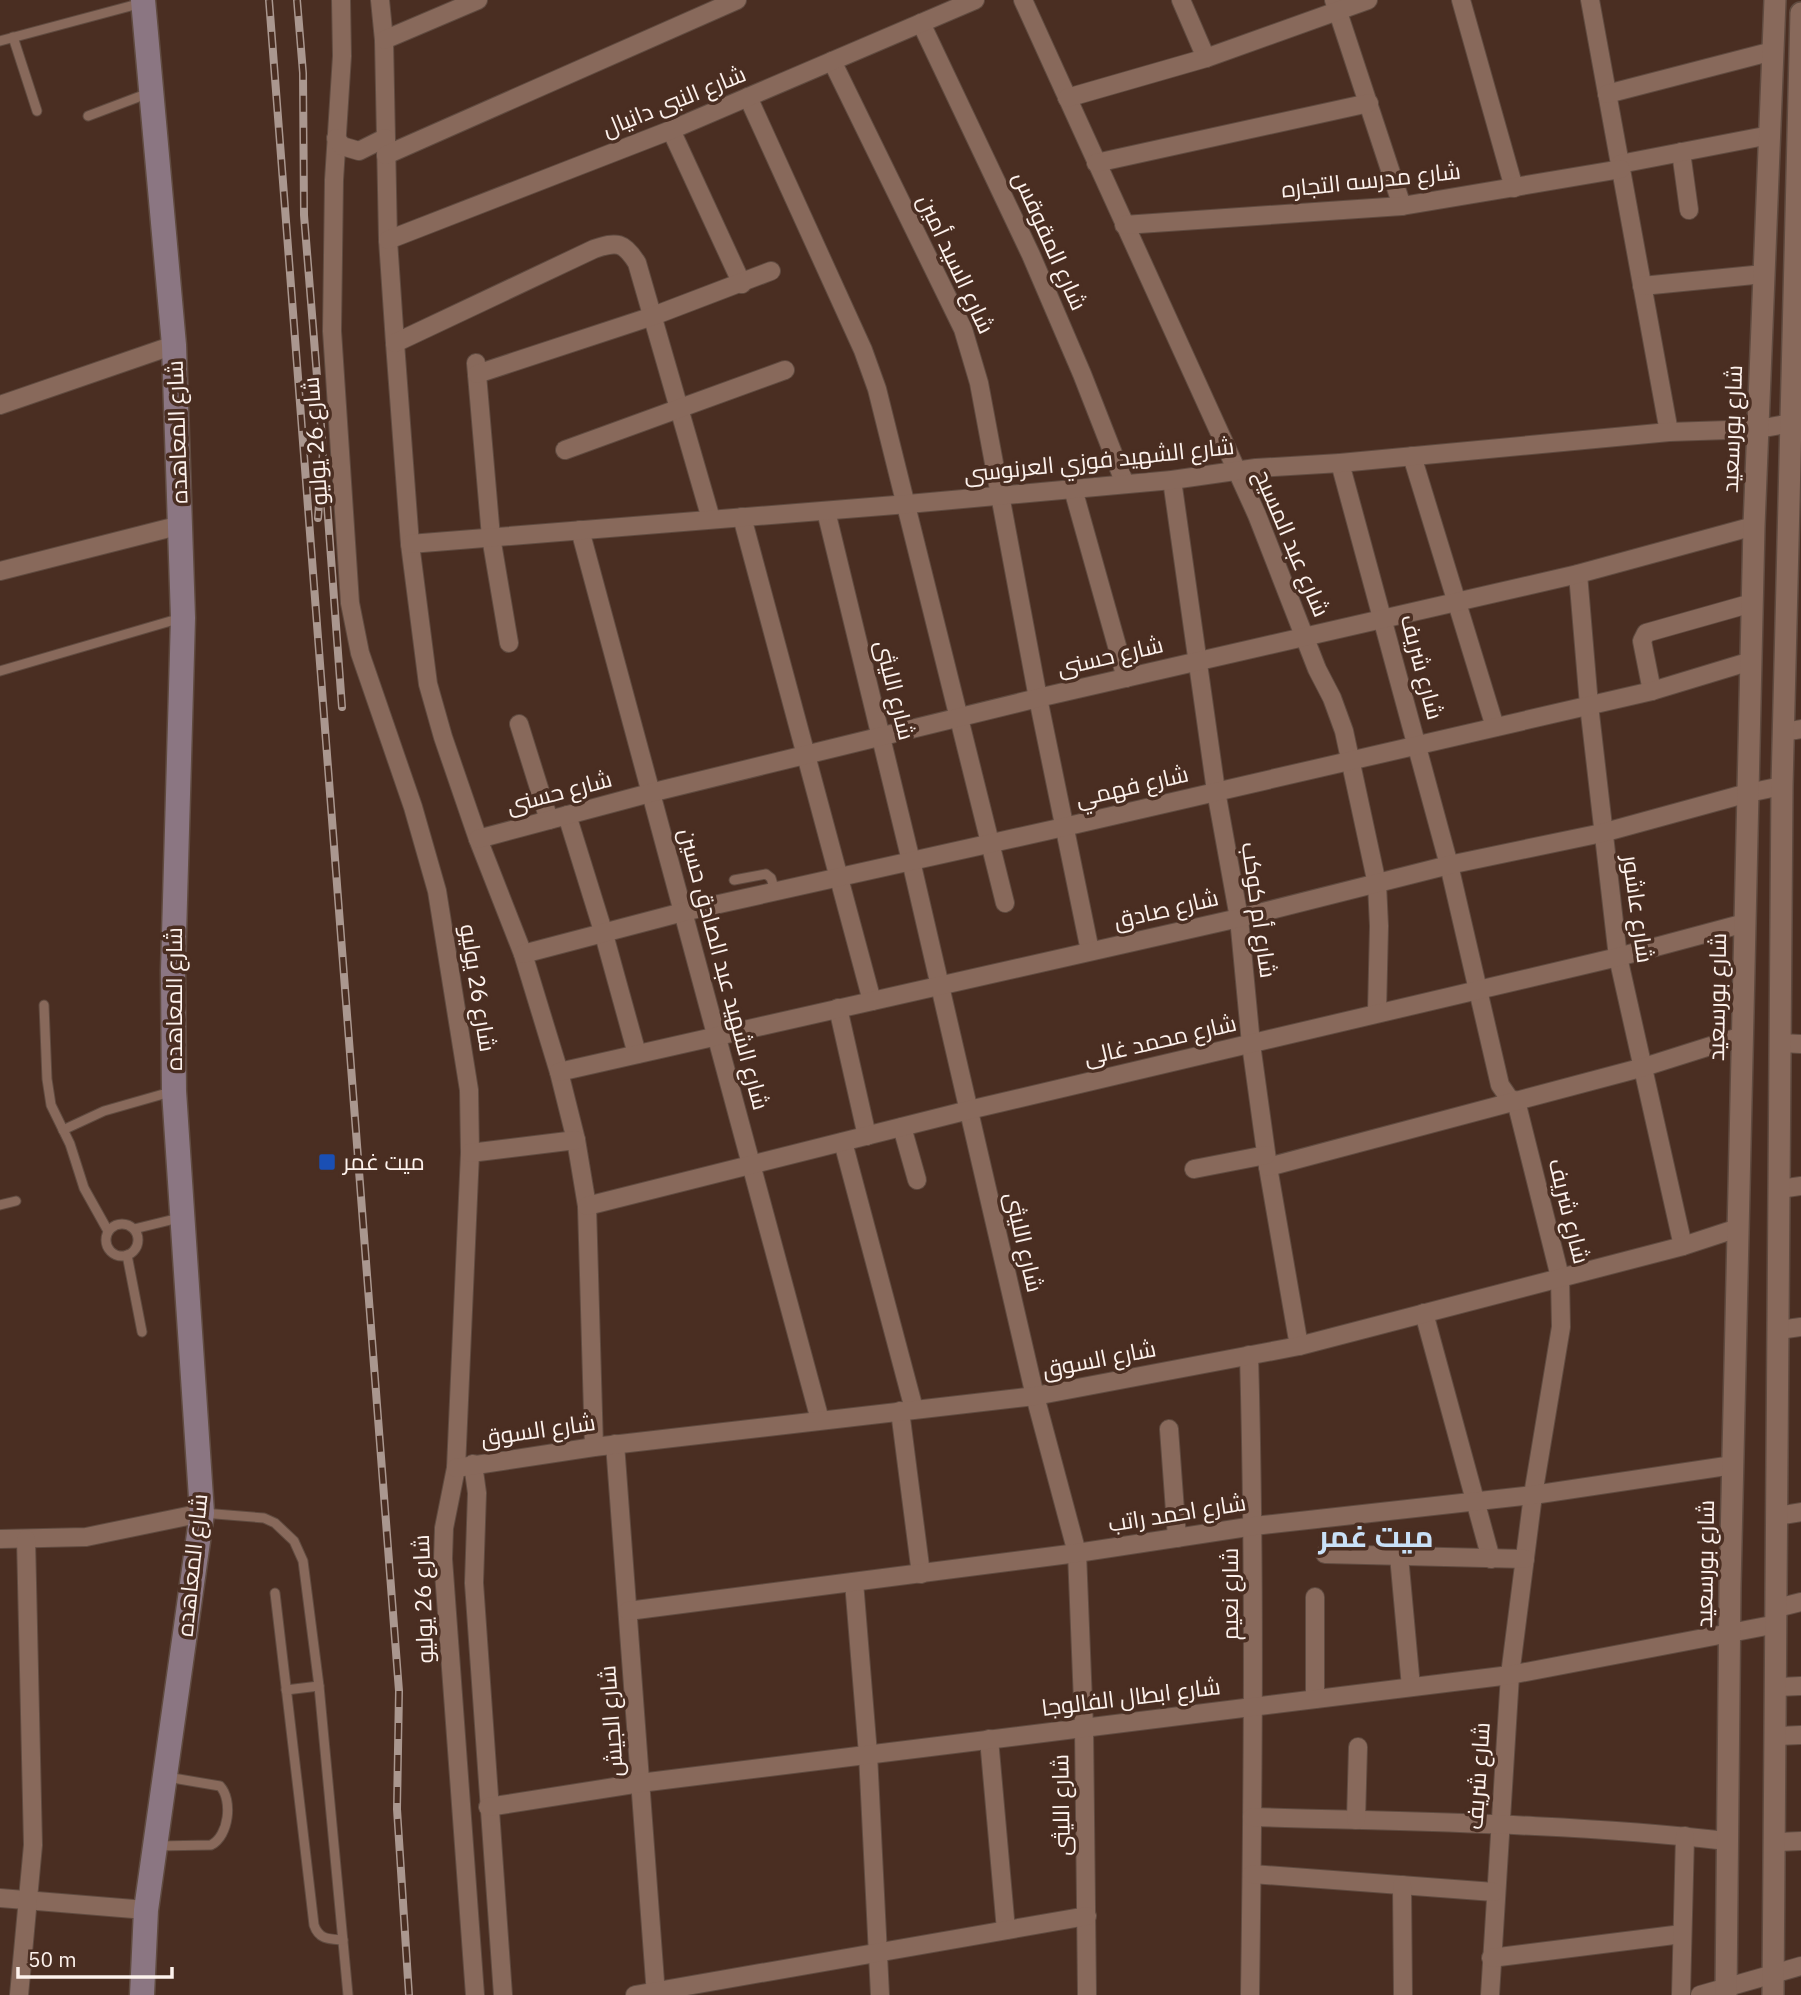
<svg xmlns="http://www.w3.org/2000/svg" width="1801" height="1995" viewBox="0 0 1801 1995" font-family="'IBM Plex Sans',Cairo,sans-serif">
	<rect width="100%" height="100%" fill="#4a2e22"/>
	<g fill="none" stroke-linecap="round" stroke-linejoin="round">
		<defs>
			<g id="service">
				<path d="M13 37 37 111"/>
				<path d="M0 41 142 3"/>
				<path d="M88 116 149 93"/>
				<path d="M0 671 181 618"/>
				<path d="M734 880 766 874 771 878 775 891"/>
				<path d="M44 1005 47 1079 51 1105 70 1144 84 1188 108 1231"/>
				<path d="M63 1130 104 1111 174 1091"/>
				<path d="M0 1205 16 1201"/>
				<circle cx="122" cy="1240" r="16"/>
				<path d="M134 1229 179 1218"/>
				<path d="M127 1255 142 1332"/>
				<path d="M203 1513 264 1518 275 1523 294 1541 303 1561 319 1686 348 1995"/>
				<path d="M275 1593 314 1925C319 1940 330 1939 343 1940"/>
				<path d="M286 1690 319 1686"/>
				<path d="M157 1846 211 1845C229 1836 233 1800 220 1786L167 1777"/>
			</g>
			<g id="minor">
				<path d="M341 0 342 56 334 180 332 331 350 603 360 653 413 807 437 891 469 1090 470 1153 456 1468 444 1528 443 1559 475 1995"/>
				<path d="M380 0 384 40 388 240 395 343 410 544 428 684 443 737 478 839 523 954 559 1072 576 1140 587 1206 594 1447"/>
				<path d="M1023 0 1257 515 1317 669 1332 698 1344 731 1377 884 1379 926 1377 1012"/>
				<path d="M1181 0 1206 58"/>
				<path d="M1334 0 1402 206"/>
				<path d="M1461 0 1514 188"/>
				<path d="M1590 0 1669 432"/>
				<path d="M921 23 1031 255 1082 374 1125 484"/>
				<path d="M384 40 478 0"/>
				<path d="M832 61 963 329 979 383 1038 698 1090 951"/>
				<path d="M1607 94 1773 51"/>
				<path d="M748 97 863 350 877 389 1005 903"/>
				<path d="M1067 98 1206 58 1368 0"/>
				<path d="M671 130 742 284"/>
				<path d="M336 138 342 146 359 151 385 138"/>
				<path d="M1681 152 1689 210"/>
				<path d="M386 155 737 0"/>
				<path d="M1096 163 1369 103"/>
				<path d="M1620 164 1770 135"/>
				<path d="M1124 225 1402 206 1621 169"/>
				<path d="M388 240 671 130 975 0"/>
				<path d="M1642 286 1764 274"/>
				<path d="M395 343 594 249C617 241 624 242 637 263L711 519"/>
				<path d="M476 363 491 537 509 643"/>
				<path d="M477 374 653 316 771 271"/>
				<path d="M0 405 174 345"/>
				<path d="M565 450 785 370"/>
				<path d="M1412 456 1495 727"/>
				<path d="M1340 463 1449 865 1500 1085 1509 1098 1516 1101 1560 1277 1561 1327 1533 1495 1510 1675 1490 1995"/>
				<path d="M1172 480 1216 791 1239 918 1251 1044 1268 1167 1299 1346"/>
				<path d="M1073 489 1126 678"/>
				<path d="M826 511 911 861 1035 1396 1077 1553 1084 1727 1087 1995"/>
				<path d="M742 517 872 1001"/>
				<path d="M580 530 820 1420"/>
				<path d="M410 544 908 504 1172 480 1256 468 1340 463 1669 432 1758 429 1792 423 1801 418"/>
				<path d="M0 571 181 525"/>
				<path d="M1578 574 1589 705 1618 957 1683 1246"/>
				<path d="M1652 691 1642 641 1646 633 1752 603"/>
				<path d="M519 724 549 820"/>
				<path d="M1784 732 1801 729"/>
				<path d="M567 815 603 931 637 1054"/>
				<path d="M478 839 650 793 1038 698 1578 574 1754 526"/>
				<path d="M523 954 683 912 1064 827 1652 691 1751 661"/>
				<path d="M838 1008 867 1136"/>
				<path d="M1781 1043 1801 1044"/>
				<path d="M559 1072 1239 918 1449 865 1602 833 1748 793 1782 786"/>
				<path d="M902 1127 917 1180"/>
				<path d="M843 1142 914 1409"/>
				<path d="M470 1153 576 1140"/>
				<path d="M1268 1167 1644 1067 1742 1036"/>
				<path d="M1194 1169 1266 1155"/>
				<path d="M1780 1189 1801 1186"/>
				<path d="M587 1206 969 1110 1618 957 1745 923"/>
				<path d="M1424 1313 1491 1559"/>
				<path d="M1779 1330 1801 1327"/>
				<path d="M1249 1355C1255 1569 1253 1782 1250 1995"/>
				<path d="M900 1411 921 1574"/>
				<path d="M1169 1429 1177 1538"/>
				<path d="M615 1444 656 1995"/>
				<path d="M473 1464 477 1493 474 1583 503 1995"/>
				<path d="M456 1468 594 1447 1035 1396 1299 1346 1683 1246 1738 1228"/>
				<path d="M1778 1516 1801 1512"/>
				<path d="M0 1539 86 1537 202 1513"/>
				<path d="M1325 1554 1525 1559"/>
				<path d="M1399 1556 1411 1687"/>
				<path d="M854 1582 868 1754 880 1995"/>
				<path d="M1315 1597V1699"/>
				<path d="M1777 1608 1801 1602"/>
				<path d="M628 1611 1077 1553 1254 1526 1533 1495 1733 1465"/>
				<path d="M1777 1687 1801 1686"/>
				<path d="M1776 1736 1801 1735"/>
				<path d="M989 1739 1006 1930"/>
				<path d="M488 1807 640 1783 1510 1675 1777 1624"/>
				<path d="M1252 1817C1410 1822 1570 1823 1727 1841"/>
				<path d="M1356 1820 1358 1747"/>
				<path d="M1775 1842 1801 1841"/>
				<path d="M1252 1874 1494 1892"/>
				<path d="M1402 1885 1403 1995"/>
				<path d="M0 1898 146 1910"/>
				<path d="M1491 1958 1682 1934"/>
				<path d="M19 1995 33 1845 26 1539"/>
				<path d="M635 1995 1087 1916"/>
				<path d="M1681 1995 1685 1836"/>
				<path d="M1700 1995 1801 1966"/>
			</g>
			<g id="tertiary">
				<path d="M1726 1995 1730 1587 1754 526 1775 0"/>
				<path d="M1773 1995 1782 786 1801 13"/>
			</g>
			<path id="secondary" d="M142 1995 146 1910 202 1513 174 1091 173 971 183 618 174 345 143 0"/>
		</defs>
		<use href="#service" stroke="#604b40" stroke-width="11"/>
		<use href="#minor" stroke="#604b40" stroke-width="20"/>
		<use href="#tertiary" stroke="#604b40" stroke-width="24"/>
		<use href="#secondary" stroke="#604b40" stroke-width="27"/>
		<use href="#service" stroke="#88695b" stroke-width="9"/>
		<use href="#minor" stroke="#88695b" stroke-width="18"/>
		<use href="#tertiary" stroke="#88695b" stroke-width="21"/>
		<use href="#secondary" stroke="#8b7682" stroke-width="24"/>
		<defs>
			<g id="rail">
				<path d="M269 0 399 1691 397 1809 409 1995"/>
				<path d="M297 0 303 73 304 215 323 451 318 518"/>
				<path d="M327 503 342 707"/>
			</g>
		</defs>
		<use href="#rail" stroke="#aa978f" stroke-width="8"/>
		<use href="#rail" stroke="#4a2e22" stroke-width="5" stroke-dasharray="16" stroke-linecap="butt"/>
	</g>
	<rect fill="#1a4fb4" stroke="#4a2e22" stroke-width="2.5" x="318" y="1153" width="18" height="18" rx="3.5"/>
	<g text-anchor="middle" stroke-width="7" stroke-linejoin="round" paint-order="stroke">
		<g font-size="23" fill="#fdf2ed" stroke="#4a2e22">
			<text transform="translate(674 101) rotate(-22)" y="8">شارع النبى دانيال</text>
			<text transform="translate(1371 180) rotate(-6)" y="8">شارع مدرسه التجاره</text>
			<text transform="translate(1050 241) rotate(66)" y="8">شارع المقوقس</text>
			<text transform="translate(956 264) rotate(65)" y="8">شارع السيد أمين</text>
			<text transform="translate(1732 429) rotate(-88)" y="8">شارع بورسعيد</text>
			<text transform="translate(177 432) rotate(-92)" y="8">شارع المعاهده</text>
			<text transform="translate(315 441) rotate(-94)" y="8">شارع 26 يوليو</text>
			<text transform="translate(1099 460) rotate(-6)" y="8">شارع الشهيد فوزي العرنوسى</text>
			<text transform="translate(1292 543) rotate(67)" y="8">شارع عبد المسيح</text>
			<text transform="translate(1110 656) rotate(-13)" y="8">شارع حسنى</text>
			<text transform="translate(1422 667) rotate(75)" y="8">شارع شريف</text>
			<text transform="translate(895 690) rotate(76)" y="8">شارع الليثى</text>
			<text transform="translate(1132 786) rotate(-13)" y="8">شارع فهمي</text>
			<text transform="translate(559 792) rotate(-15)" y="8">شارع حسنى</text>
			<text transform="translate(1166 909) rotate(-13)" y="8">شارع صادق</text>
			<text transform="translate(1638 909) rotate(82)" y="8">شارع عاشور</text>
			<text transform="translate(1259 910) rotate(82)" y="8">شارع أم كوكب</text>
			<text transform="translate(724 969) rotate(75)" y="8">شارع الشهيد عبد الصادق حسين</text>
			<text transform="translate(478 988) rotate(81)" y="8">شارع 26 يوليو</text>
			<text transform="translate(1717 997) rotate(-89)" y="8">شارع بورسعيد</text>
			<text transform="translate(174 999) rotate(-90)" y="8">شارع المعاهده</text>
			<text transform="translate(1160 1040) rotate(-13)" y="8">شارع محمد غالى</text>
			<text transform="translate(1569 1211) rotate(76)" y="8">شارع شريف</text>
			<text transform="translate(1024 1242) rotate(77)" y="8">شارع الليثى</text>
			<text transform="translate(1099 1359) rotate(-11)" y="8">شارع السوق</text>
			<text transform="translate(538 1430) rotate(-8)" y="8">شارع السوق</text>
			<text transform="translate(1177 1513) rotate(-9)" y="8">شارع احمد راتب</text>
			<text transform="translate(1705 1564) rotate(-89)" y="8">شارع بورسعيد</text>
			<text transform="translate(192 1565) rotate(-84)" y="8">شارع المعاهده</text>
			<text transform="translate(1230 1594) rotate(-90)" y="8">شارع نعيم</text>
			<text transform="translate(423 1599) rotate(-92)" y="8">شارع 26 يوليو</text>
			<text transform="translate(1131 1697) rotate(-7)" y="8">شارع ابطال الفالوجا</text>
			<text transform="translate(611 1721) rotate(-94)" y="8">شارع الجيش</text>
			<text transform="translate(1478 1776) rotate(-86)" y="8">شارع شريف</text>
			<text transform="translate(1061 1805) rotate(-91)" y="8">شارع الليثى</text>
		</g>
		<g font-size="23" fill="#fdf2ed" stroke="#4a2e22" text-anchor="start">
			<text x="343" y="1170">ميت غمر</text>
		</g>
		<g font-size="30" font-weight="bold" fill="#c8e0f7" stroke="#4a2e22">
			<text x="1376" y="1547">ميت غمر</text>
		</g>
	</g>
	<path d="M18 1967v10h154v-10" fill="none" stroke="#fdf2ed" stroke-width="3.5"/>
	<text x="28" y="1967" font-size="21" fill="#fdf2ed" stroke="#4a2e22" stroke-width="5" paint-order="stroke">50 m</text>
</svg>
